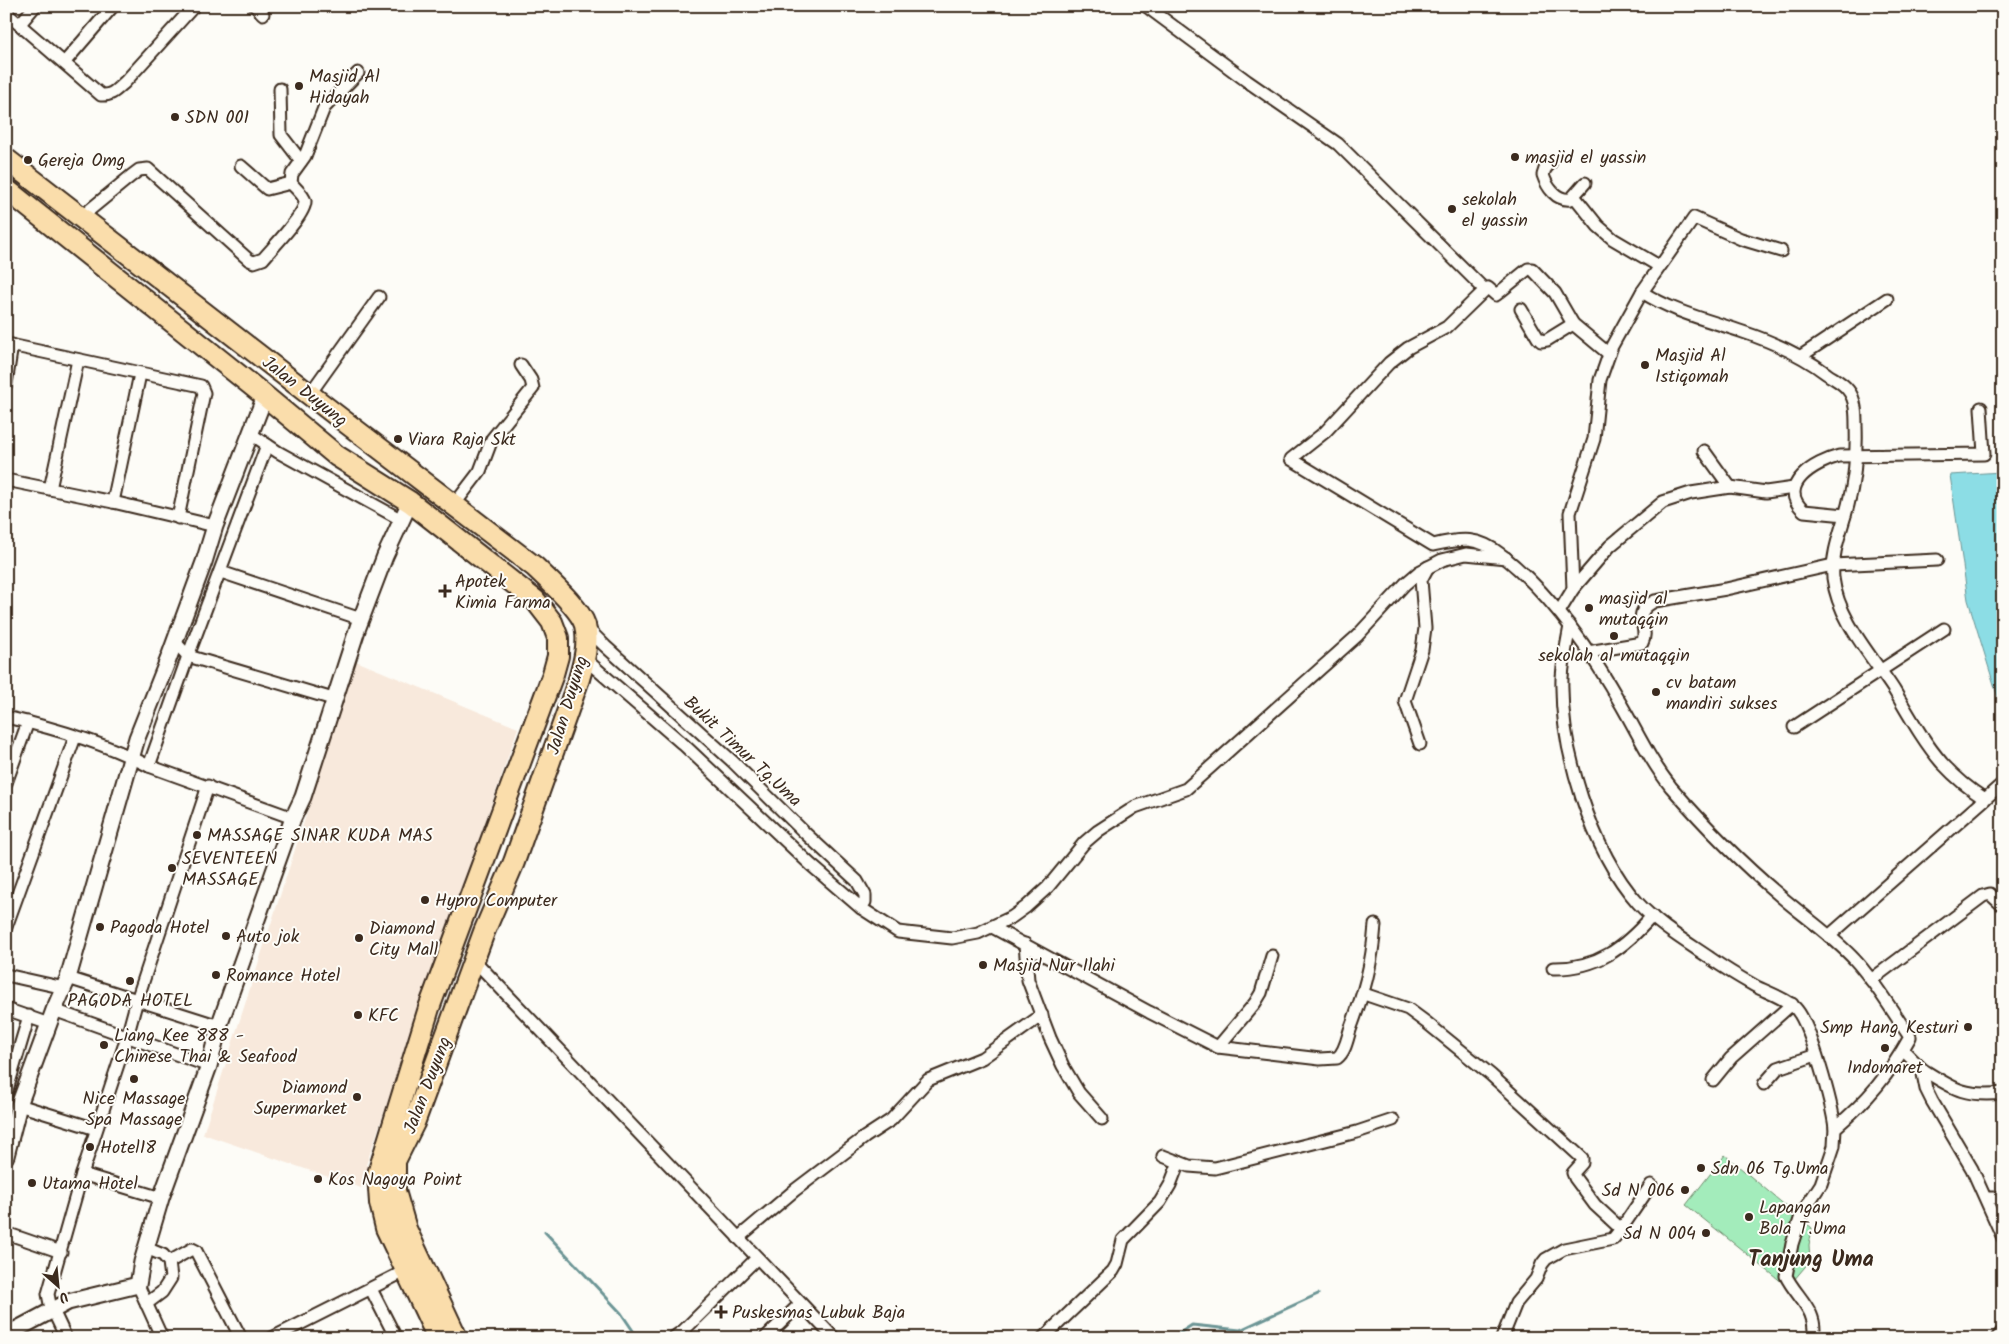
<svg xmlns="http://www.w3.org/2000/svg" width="2009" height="1344" viewBox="0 0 2009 1344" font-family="Kalam,sans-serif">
	<rect width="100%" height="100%" fill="#fdfcf7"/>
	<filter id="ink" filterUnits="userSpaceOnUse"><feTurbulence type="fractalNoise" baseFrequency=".02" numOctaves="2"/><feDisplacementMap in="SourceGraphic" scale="10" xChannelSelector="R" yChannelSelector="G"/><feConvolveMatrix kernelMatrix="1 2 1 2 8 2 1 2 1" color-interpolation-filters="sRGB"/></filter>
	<g filter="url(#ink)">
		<path fill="#f8e9dc" d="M356 661 518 728 366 1165 369 1166 361 1188 203 1134Z"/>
		<path fill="#a3ecbb" stroke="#6f8b6c" d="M1725 1155 1812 1228 1809 1246 1810 1261 1788 1287 1686 1205Z"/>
		<path fill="#8cdde5" stroke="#6c9595" d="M2003 472V714L1968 600 1950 475Z"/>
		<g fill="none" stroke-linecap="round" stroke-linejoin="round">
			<g stroke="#6c9595" stroke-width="3">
				<path d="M545 1232 621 1313 638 1338"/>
				<path d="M1172 1338 1192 1325 1240 1330 1318 1294"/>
			</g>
			<defs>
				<g id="street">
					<path d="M255 6 263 14"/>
					<path d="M1146 6 1247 81 1338 144 1485 290 1488 288 1496 295 1528 269H1532L1555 293 1573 324 1609 354"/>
					<path d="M6 13 101 95C112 96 117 89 125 82L194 6"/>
					<path d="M20 24 35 6"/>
					<path d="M64 63 113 6"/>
					<path d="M280 89 281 135 301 161"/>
					<path d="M1551 162 1545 169 1543 175C1547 187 1556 201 1571 199L1585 183"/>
					<path d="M241 166 267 189 291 183"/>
					<path d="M1574 196 1598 226 1613 239 1659 266"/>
					<path d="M81 217 131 176 139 170 148 169 249 260 254 262 263 259C272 248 306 214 305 201 304 195 295 188 291 183L292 174 305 156 324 108 358 73"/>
					<path d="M1485 290 1447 327 1408 348 1389 363 1325 432 1291 459 1433 545C1461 538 1479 536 1503 556 1553 596 1591 651 1622 706 1638 734 1651 762 1671 787 1704 825 1739 861 1778 894 1803 916 1832 935 1855 960 1876 983 1892 1011 1910 1037 1889 1075 1868 1100 1835 1128L1834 1146 1830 1158 1821 1184 1802 1213 1792 1244 1786 1276C1796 1297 1819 1311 1813 1338"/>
					<path d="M1642 292C1673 312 1708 320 1743 332 1773 342 1802 355 1827 374 1834 379 1843 383 1848 390 1856 399 1856 415 1856 426 1857 453 1855 479 1848 505 1842 528 1831 554 1833 578 1838 620 1872 656 1894 690 1909 715 1923 741 1942 763 1955 777 1969 789 1985 799L2003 783"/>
					<path d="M1521 309 1538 338 1541 341 1547 340 1573 324"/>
					<path d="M6 344 201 386 204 393 178 518"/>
					<path d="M1801 356 1887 299"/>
					<path d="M6 384 12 345"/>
					<path d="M309 395 379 297"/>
					<path d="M251 434 278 452 400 519"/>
					<path d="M1704 451 1730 487"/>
					<path d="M6 480 113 502 215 526"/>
					<path d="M50 489 78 360"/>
					<path d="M113 502 140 374"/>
					<path d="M454 505 480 471 492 439 533 388 531 380 521 365"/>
					<path d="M1845 515 1804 511C1775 485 1816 462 1839 456L1984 454 1981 408"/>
					<path d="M221 572 361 619"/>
					<path d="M1573 589 1570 513 1594 439 1600 380 1612 346 1642 292 1694 218 1741 239 1781 251"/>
					<path d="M1559 612 1573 589 1610 546 1663 502 1691 493 1730 487 1766 492 1794 488"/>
					<path d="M1570 626C1567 643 1563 660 1562 678 1560 747 1591 851 1638 903 1658 925 1685 941 1710 958 1724 968 1739 977 1755 986 1766 992 1790 1000 1797 1010 1811 1027 1832 1104 1835 1128"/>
					<path d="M587 628 605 646 732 761 805 833 857 881 865 895V902L861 908"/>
					<path d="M175 642 188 656 333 699"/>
					<path d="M1588 652 1642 643C1651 627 1628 614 1655 601L1726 589 1833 565 1937 560"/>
					<path d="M585 659 684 745 811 865 861 908 898 932 952 938 978 933 1012 917 1026 907 1048 887 1084 843 1098 831 1135 807 1186 789 1357 636 1405 584 1419 572 1442 560 1466 554 1506 558"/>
					<path d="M6 717C54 728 105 743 149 766L293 818"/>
					<path d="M1794 727 1944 629"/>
					<path d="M1420 744 1405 701 1422 650 1425 628 1421 580 1428 567"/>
					<path d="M149 766 188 656 267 445"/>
					<path d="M6 783 28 722"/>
					<path d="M6 927 75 737"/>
					<path d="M992 927 1149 1012 1218 1047 1320 1059 1337 1058C1345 1052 1347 1040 1350 1030 1364 992 1372 966 1375 925"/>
					<path d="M1829 936 1985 799"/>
					<path d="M1025 944 1028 980 1050 1038 1063 1066 1079 1093 1102 1119"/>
					<path d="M474 960 834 1338"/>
					<path d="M1553 968C1597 969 1624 948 1652 916"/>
					<path d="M6 975 60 987 66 984"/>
					<path d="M68 978 219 1026"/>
					<path d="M1871 980 1983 896 1990 894 2003 906"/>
					<path d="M1364 994 1408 1009 1427 1023 1491 1075 1582 1158V1163L1573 1173 1575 1178 1595 1205 1621 1229 1651 1185"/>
					<path d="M6 1009 49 1024"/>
					<path d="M54 1010 209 1066"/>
					<path d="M1218 1047 1255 1003 1261 993 1272 956"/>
					<path d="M1903 1050 1922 1069 1926 1089 1932 1101 1972 1169 2003 1238"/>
					<path d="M1922 1069C1954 1089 1964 1097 2003 1093"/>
					<path d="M1713 1080 1731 1058 1792 1004"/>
					<path d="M1764 1084 1778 1068 1816 1055"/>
					<path d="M6 1093 29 1016"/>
					<path d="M19 1105 96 1129"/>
					<path d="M1163 1156 1189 1166 1215 1168 1357 1132 1393 1120"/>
					<path d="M82 1174 161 1198"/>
					<path d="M1986 1198H2003"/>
					<path d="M6 1233 61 1252"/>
					<path d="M738 1238 795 1190 865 1137 891 1120 928 1080 982 1058 1042 1015"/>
					<path d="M169 1262 192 1249 196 1251 241 1338"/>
					<path d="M138 1285 162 1338"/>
					<path d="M371 1289 396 1338"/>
					<path d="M146 1304 162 1292 171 1278 169 1262 163 1255 146 1248"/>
					<path d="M66 1338 50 1304 48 1294 82 1174 127 1037 137 1000 208 786"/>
					<path d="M272 1338 407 1270"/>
					<path d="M673 1338 683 1331 757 1258"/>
					<path d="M765 1338 800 1304"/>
					<path d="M1043 1338 1113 1271 1117 1264 1123 1240 1160 1202 1170 1185 1179 1162"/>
					<path d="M1502 1338 1516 1303 1536 1279 1542 1264 1546 1259 1564 1249 1613 1239 1621 1229"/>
					<path d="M1997 1338 2003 1331"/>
				</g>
				<g id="secondary">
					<path d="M6 1156 19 1105 54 1010 68 978 137 738 168 660 204 562 215 526 265 396"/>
					<path d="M6 1335 68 1302 138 1285 142 1262 161 1198 209 1066 219 1026 293 818 303 797 358 627 385 556 410 502"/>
				</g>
				<g id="highway">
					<path d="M6 159 336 415 535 567C548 580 580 608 585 625 589 643 584 662 579 679L514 862 484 932 414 1123 395 1161V1191L406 1229 457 1338"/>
					<path d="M6 189 265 396 337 456 410 502 535 600 552 622 558 638V656L553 674 429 1008 378 1174 380 1203 386 1228 438 1338"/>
				</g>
			</defs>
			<use href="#street" stroke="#3b2a1e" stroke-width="15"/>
			<use href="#secondary" stroke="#3b2a1e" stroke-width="19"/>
			<use href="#highway" stroke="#3b2a1e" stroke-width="24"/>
			<use href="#street" stroke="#fdfcf7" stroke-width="11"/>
			<use href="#secondary" stroke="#fdfcf7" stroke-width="15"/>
			<use href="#highway" stroke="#faddab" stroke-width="20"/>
		</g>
	</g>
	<g fill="#3b2a1e" stroke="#fdfcf7" stroke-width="2">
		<circle cx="299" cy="86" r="5"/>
		<circle cx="175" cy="117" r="5"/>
		<circle cx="1515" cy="157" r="5"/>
		<circle cx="28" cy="160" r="5"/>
		<circle cx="1452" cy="209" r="5"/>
		<circle cx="1645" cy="365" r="5"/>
		<circle cx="398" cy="439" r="5"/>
		<path d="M442.5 583.5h5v5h5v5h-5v5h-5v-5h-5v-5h5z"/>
		<circle cx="1589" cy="608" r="5"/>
		<circle cx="1614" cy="636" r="5"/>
		<circle cx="1656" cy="692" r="5"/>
		<circle cx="197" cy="835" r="5"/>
		<circle cx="172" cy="868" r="5"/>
		<circle cx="425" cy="900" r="5"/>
		<circle cx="100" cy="927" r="5"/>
		<circle cx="226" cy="936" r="5"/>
		<circle cx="359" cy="938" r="5"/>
		<circle cx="983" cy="965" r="5"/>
		<circle cx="216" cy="975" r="5"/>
		<circle cx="130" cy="981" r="5"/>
		<circle cx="358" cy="1015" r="5"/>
		<circle cx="1968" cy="1027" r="5"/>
		<circle cx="104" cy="1045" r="5"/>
		<circle cx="1885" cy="1048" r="5"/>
		<circle cx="134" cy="1079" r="5"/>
		<circle cx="357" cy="1097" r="5"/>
		<circle cx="90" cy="1147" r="5"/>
		<circle cx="1701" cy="1168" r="5"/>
		<circle cx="318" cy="1179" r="5"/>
		<circle cx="32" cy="1183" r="5"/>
		<circle cx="1685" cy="1190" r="5"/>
		<circle cx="1749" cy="1217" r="5"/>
		<circle cx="1706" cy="1233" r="5"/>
		<path d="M718.5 1304.5h5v5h5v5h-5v5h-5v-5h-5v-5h5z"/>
	</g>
	<g text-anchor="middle" stroke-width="4" stroke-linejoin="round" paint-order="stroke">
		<g font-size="18" fill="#3b2a1e" stroke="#fdfcf7" text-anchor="start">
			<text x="309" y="82">Masjid Al<tspan x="309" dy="21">Hidayah</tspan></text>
			<text x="185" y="123">SDN 001</text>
			<text x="1525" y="163">masjid el yassin</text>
			<text x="38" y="166">Gereja Omg</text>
			<text x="1462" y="205">sekolah<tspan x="1462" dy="21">el yassin</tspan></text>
			<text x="1655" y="361">Masjid Al<tspan x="1655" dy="21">Istiqomah</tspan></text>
			<text x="408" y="445">Viara Raja Skt</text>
			<text x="455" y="587">Apotek<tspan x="455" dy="21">Kimia Farma</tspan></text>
			<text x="1599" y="604">masjid al<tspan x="1599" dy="21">mutaqqin</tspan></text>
			<text x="1614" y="661" text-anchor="middle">sekolah al mutaqqin</text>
			<text x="1666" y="688">cv batam<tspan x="1666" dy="21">mandiri sukses</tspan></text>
			<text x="207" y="841">MASSAGE SINAR KUDA MAS</text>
			<text x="182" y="864">SEVENTEEN<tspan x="182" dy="21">MASSAGE</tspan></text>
			<text x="435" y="906">Hypro Computer</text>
			<text x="110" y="933">Pagoda Hotel</text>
			<text x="369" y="934">Diamond<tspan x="369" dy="21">City Mall</tspan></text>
			<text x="236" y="942">Auto jok</text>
			<text x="993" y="971">Masjid Nur Ilahi</text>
			<text x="226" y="981">Romance Hotel</text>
			<text x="130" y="1006" text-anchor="middle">PAGODA HOTEL</text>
			<text x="368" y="1021">KFC</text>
			<text x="1958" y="1033" text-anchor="end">Smp Hang Kesturi</text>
			<text x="114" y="1041">Liang Kee 888 -<tspan x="114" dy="21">Chinese Thai &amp; Seafood</tspan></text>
			<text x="1885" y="1073" text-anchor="middle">Indomaret</text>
			<text x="347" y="1093" text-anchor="end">Diamond<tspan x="347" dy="21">Supermarket</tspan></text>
			<text x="134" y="1104" text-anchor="middle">Nice Massage<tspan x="134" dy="21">Spa Massage</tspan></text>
			<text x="100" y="1153">Hotel18</text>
			<text x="1711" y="1174">Sdn 06 Tg.Uma</text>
			<text x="328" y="1185">Kos Nagoya Point</text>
			<text x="42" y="1189">Utama Hotel</text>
			<text x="1675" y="1196" text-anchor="end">Sd N 006</text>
			<text x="1759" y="1213">Lapangan<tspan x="1759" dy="21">Bola T.Uma</tspan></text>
			<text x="1696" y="1239" text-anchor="end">Sd N 004</text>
			<text x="732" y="1318">Puskesmas Lubuk Baja</text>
		</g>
		<g font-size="18" fill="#3b2a1e" stroke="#fdfcf7">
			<text transform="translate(305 391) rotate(38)" y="6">Jalan Duyung</text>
			<text transform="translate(567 705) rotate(-73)" y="6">Jalan Duyung</text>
			<text transform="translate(743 751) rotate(43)" y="6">Bukit Timur Tg.Uma</text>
			<text transform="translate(427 1085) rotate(-69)" y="6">Jalan Duyung</text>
		</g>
		<g font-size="22" font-weight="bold" fill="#3b2a1e" stroke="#fdfcf7">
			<text x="1811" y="1266">Tanjung Uma</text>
		</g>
	</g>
	<rect width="2009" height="1344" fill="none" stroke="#fdfcf7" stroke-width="25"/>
	<rect x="12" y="12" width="1984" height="1319" fill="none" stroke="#3b2a1e" stroke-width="2" filter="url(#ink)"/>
	<g transform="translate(58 1286) rotate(153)" stroke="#fdfcf7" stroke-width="4" paint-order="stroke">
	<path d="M0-4L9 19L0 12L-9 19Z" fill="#3b2a1e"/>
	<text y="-8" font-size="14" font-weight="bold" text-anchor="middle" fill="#3b2a1e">U</text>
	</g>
</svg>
